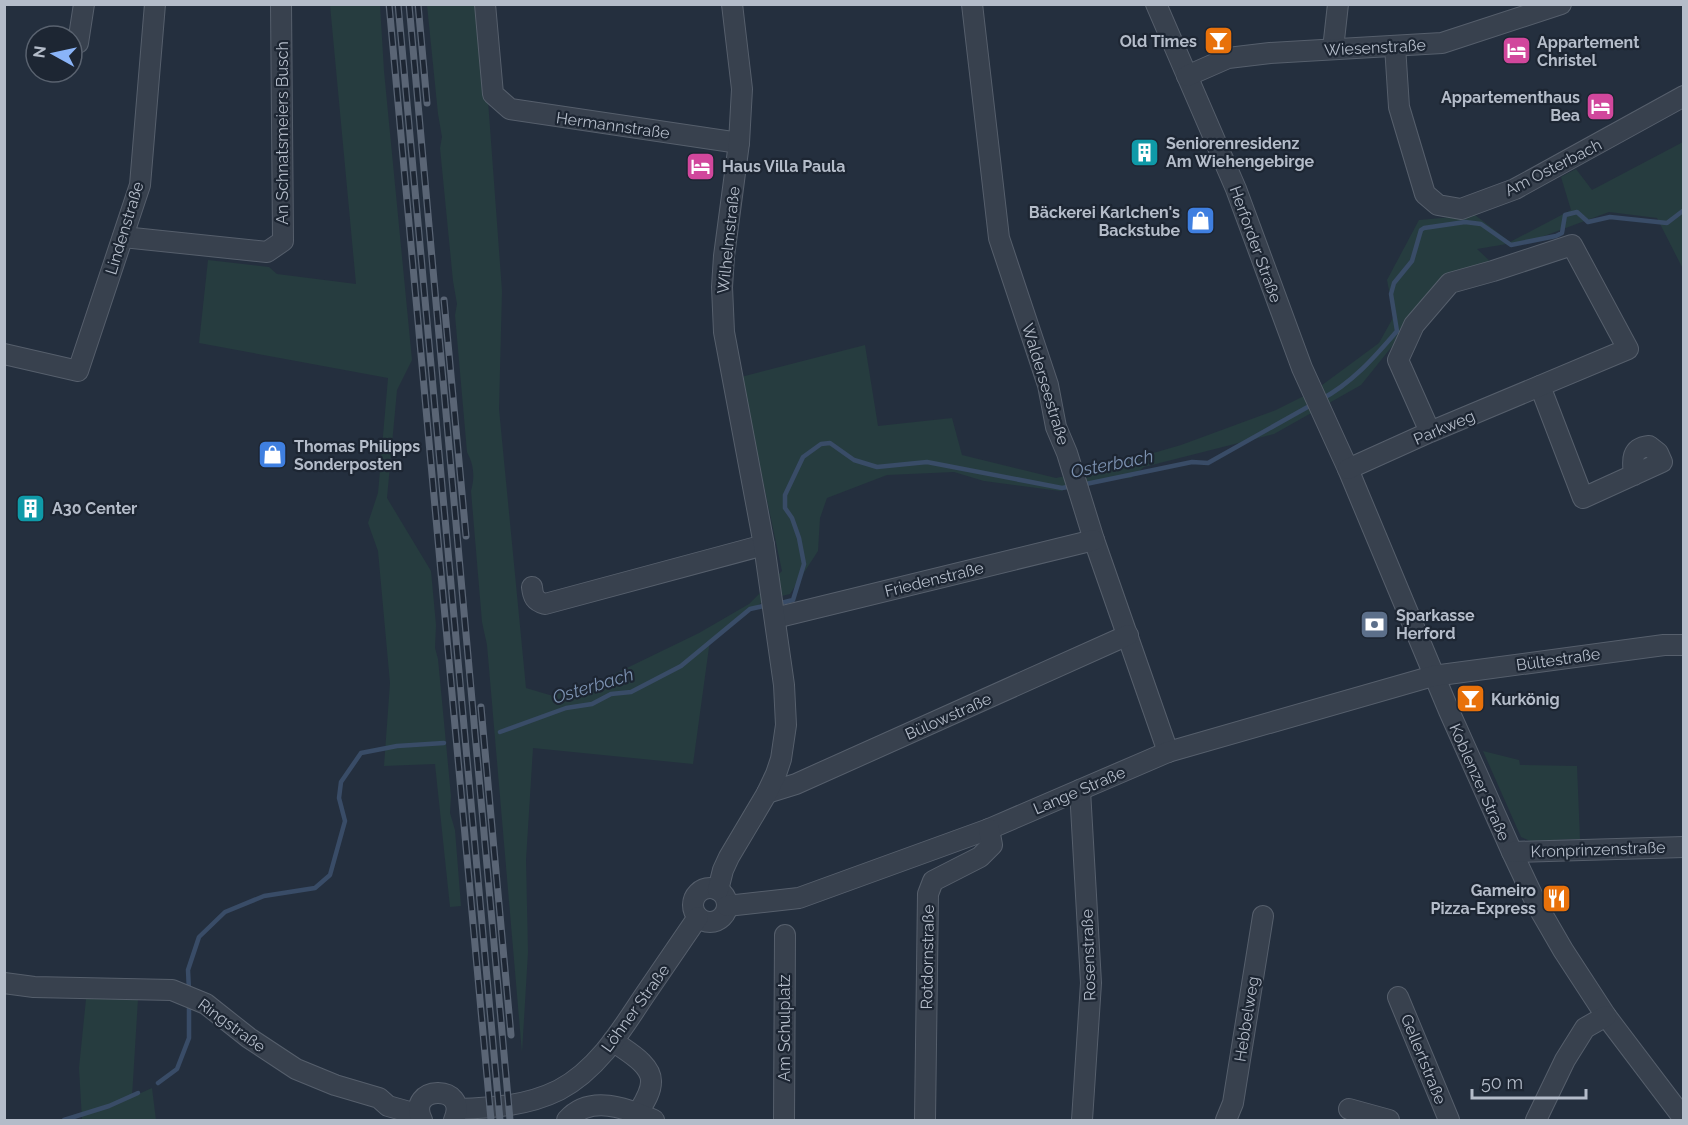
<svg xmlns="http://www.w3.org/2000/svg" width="1688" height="1125" viewBox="0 0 1688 1125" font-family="Raleway,sans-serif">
	<rect width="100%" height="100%" fill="#242f3e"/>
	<g fill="#263c3f">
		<path d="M330 5H380L384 71 412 360 397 390 387 498 431 571 436 625 435 648 438 659 451 796 450 813 455 830 461 906 450 907 435 764 384 766 390 683 378 551 368 523 378 493 388 378 199 343 208 260 269 267 277 274 356 284Z"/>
		<path d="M427 5H481L502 291 499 409 526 688 553 696 571 688 600 681 699 633 749 604 782 571 741 377 865 345 878 426 952 418 962 455 1056 478 1098 469 1181 445 1276 410 1314 391 1379 343 1394 316 1387 280 1419 220 1475 215 1510 242 1571 210 1561 177 1576 169 1592 190 1683 142V269L1657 218 1609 212 1536 239 1477 249 1492 263 1406 329 1361 385 1274 434 1144 467 1131 478 1104 479 1060 491 984 481 954 472 887 475 827 498 820 518 818 551 790 594 765 600 710 640 693 764 533 748 526 860 528 952 522 1053 487 645 482 622 471 491C475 477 474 465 467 452L455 315 457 304 453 281 440 148 442 137 438 114Z"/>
		<path d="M1483 751 1519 760 1520 765 1577 766 1580 839 1530 841 1521 837Z"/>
		<path d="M86 999H138L132 1097 152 1088 156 1120H82L79 1068Z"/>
	</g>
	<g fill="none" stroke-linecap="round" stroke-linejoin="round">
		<g stroke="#394c67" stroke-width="4.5">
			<path d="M1320 400C1352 383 1374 358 1397 331L1391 294 1394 283 1412 261 1421 230 1424 228 1465 222 1481 224 1511 245 1556 236 1562 233 1565 215 1577 212 1588 222 1610 217 1667 223 1684 210"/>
			<path d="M1081 485 1192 462 1208 463 1313 404"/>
			<path d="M777 604 793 600 804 564 799 538 792 518 785 508V495L803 457 821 444 830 443 854 460 877 467 927 462 1062 488 1073 486"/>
			<path d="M500 732 566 708 592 704 611 694 631 692 681 666 750 609 768 605"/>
			<path d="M189 991 188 970 199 937 225 912 264 896 315 888 330 875 345 821 339 798 341 782 361 753 397 746 444 743"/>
			<path d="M158 1083 177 1069 189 1038V1002"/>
			<path d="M64 1120 109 1106 138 1093"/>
		</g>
		<defs>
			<g id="minor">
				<path d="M485 4 493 94 510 109 739 143"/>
				<path d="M972 4 999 238 1048 385 1056 427 1067 453 1094 540 1168 752"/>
				<path d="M1156 4 1236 189 1302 368 1348 469 1449 711 1512 852 1537 905 1563 950 1606 1016 1684 1119"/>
				<path d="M78 43 84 4"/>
				<path d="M1395 46 1399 107 1425 194 1438 205 1461 209 1515 189 1684 96"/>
				<path d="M1333 49 1338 4"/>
				<path d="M1187 76 1228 58 1270 53 1442 43 1561 4"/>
				<path d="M123 237 267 252 283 241 281 4"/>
				<path d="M4 354 78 371 140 185 155 4"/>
				<path d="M1540 386 1583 498 1662 462 1658 453 1649 446C1631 448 1632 460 1634 475"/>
				<path d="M1348 469 1430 432 1628 349 1572 245 1493 271 1450 283 1414 325 1398 360 1430 432"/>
				<path d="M532 587C533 597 535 601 545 604L764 545"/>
				<path d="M775 618 1094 540"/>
				<path d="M1080 790 1091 983 1082 1120"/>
				<path d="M767 793 796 784 1128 635"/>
				<path d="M1512 852 1684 847"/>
				<circle cx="710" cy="905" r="17"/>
				<path d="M718 890 723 870 729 857 767 793 776 774 781 759 786 725 784 685 764 545 724 332 722 287 724 256 739 143 742 89 732 4"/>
				<path d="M727 906 799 898 989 829 1168 752 1433 676 1664 645H1684"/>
				<path d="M4 983 34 987 172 990 206 1004 249 1038 296 1069 335 1085 379 1098 388 1106 413 1113 421 1120"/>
				<path d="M1398 997 1449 1120"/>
				<path d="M613 1041C626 1051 652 1064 651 1082 651 1093 643 1104 638 1113"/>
				<path d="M457 1109C492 1108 527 1106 559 1090 597 1070 621 1031 644 996 662 970 680 943 698 917"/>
				<path d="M1349 1109 1389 1120"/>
				<path d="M422 1120C405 1085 470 1083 454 1120"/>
				<path d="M567 1120C590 1094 626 1108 654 1120"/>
				<path d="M784 1120 785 935"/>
				<path d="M925 1120 928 894 933 881 980 857 992 845 989 829"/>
				<path d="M1226 1120 1233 1103 1263 916"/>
				<path d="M1536 1120 1565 1060 1585 1028 1606 1016"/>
			</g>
		</defs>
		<use href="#minor" stroke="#565f6c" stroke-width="22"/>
		<use href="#minor" stroke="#38414e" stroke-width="20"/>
		<defs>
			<g id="rail">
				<path d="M389 4 491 1120"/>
				<path d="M398 4 500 1120"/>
				<path d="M409 4 510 1120"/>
				<path d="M418 4 427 103"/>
				<path d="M444 300 466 536"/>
				<path d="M481 707 511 1035"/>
			</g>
		</defs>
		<use href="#rail" stroke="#5a6575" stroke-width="7"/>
		<use href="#rail" stroke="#1d2633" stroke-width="4.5" stroke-dasharray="14" stroke-linecap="butt"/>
	</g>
	<defs>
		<symbol id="bar-square" viewBox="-11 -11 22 22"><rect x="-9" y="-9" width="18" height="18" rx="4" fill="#e8710a" stroke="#1d2633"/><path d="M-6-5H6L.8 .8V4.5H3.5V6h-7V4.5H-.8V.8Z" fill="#fff"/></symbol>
		<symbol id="hotel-square" viewBox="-11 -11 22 22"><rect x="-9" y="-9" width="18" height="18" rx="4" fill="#d1479c" stroke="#1d2633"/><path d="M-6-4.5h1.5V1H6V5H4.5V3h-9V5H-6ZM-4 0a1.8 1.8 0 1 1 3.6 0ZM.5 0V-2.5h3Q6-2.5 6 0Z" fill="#fff"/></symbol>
		<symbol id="building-square" viewBox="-11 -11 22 22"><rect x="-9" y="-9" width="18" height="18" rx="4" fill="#0f9aa8" stroke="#1d2633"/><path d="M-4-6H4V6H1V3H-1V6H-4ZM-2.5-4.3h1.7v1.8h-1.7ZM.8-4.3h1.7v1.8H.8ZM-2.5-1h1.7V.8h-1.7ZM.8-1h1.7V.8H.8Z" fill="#fff"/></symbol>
		<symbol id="shop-square" viewBox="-11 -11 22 22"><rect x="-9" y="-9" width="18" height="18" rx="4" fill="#3f7fe0" stroke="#1d2633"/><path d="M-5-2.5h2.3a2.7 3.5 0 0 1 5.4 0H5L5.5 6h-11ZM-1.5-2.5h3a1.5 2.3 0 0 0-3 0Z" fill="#fff"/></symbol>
		<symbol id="bank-square" viewBox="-11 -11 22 22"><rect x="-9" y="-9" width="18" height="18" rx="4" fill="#5c6f8a" stroke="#1d2633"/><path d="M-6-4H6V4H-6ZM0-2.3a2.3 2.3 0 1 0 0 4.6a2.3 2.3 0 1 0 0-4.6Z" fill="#fff"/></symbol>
		<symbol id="restaurant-square" viewBox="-11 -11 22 22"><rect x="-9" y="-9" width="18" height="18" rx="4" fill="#e8710a" stroke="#1d2633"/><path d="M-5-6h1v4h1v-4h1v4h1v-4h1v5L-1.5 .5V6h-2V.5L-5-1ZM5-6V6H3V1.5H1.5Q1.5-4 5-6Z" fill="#fff"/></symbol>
	</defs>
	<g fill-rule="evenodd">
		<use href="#bar-square" x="1202" y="24" width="33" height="33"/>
		<use href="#hotel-square" x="1500" y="34" width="33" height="33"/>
		<use href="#hotel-square" x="1584" y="90" width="33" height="33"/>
		<use href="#building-square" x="1128" y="136" width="33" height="33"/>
		<use href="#hotel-square" x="684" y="150" width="33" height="33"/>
		<use href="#shop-square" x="1184" y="204" width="33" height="33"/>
		<use href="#shop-square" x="256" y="438" width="33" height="33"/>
		<use href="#building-square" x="14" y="492" width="33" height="33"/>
		<use href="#bank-square" x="1358" y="608" width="33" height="33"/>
		<use href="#bar-square" x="1454" y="682" width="33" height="33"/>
		<use href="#restaurant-square" x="1540" y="882" width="33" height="33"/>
	</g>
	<g text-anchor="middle" stroke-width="4.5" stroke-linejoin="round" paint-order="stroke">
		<g font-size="16" font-weight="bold" fill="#b4bcc9" stroke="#1d2633" text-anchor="start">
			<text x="1197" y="47" text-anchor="end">Old Times</text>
			<text x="1537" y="48">Appartement<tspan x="1537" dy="18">Christel</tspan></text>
			<text x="1580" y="103" text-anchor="end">Appartementhaus<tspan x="1580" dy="18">Bea</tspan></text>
			<text x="1166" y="149">Seniorenresidenz<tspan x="1166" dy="18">Am Wiehengebirge</tspan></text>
			<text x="722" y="172">Haus Villa Paula</text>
			<text x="1180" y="218" text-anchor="end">Bäckerei Karlchen's<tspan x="1180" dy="18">Backstube</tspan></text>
			<text x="294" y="452">Thomas Philipps<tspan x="294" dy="18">Sonderposten</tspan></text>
			<text x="52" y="514">A30 Center</text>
			<text x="1396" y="621">Sparkasse<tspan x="1396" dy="18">Herford</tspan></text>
			<text x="1491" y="705">Kurkönig</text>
			<text x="1536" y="896" text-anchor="end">Gameiro<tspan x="1536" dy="18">Pizza-Express</tspan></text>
		</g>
		<g font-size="16" fill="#b4bcc9" stroke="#1d2633">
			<text transform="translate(1375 47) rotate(-3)" y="6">Wiesenstraße</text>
			<text transform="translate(613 125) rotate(8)" y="6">Hermannstraße</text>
			<text transform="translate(282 133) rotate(-90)" y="6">An Schnatsmeiers Busch</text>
			<text transform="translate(1553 167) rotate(-27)" y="6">Am Osterbach</text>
			<text transform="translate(124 228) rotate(-73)" y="6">Lindenstraße</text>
			<text transform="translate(728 240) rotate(-84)" y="6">Wilhelmstraße</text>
			<text transform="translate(1256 244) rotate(70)" y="6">Herforder Straße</text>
			<text transform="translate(1046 384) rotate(73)" y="6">Walderseestraße</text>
			<text transform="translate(1444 427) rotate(-23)" y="6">Parkweg</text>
			<text transform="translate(934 579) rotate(-14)" y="6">Friedenstraße</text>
			<text transform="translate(1558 659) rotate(-8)" y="6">Bültestraße</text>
			<text transform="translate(948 716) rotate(-24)" y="6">Bülowstraße</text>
			<text transform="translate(1480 782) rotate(66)" y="6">Koblenzer Straße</text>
			<text transform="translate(1079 790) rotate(-23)" y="6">Lange Straße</text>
			<text transform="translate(1598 849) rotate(-2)" y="6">Kronprinzenstraße</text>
			<text transform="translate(1088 955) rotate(-92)" y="6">Rosenstraße</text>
			<text transform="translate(927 957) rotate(-89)" y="6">Rotdornstraße</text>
			<text transform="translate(635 1008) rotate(-54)" y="6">Löhner Straße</text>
			<text transform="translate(1246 1019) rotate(-81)" y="6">Hebbelweg</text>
			<text transform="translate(232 1025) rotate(36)" y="6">Ringstraße</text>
			<text transform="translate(784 1028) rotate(-90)" y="6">Am Schulplatz</text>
			<text transform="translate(1424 1059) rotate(68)" y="6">Gellertstraße</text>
		</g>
		<g font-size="18" font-style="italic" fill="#7c92b1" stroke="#1d2633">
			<text transform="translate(1112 464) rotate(-11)" y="6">Osterbach</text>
			<text transform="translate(593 686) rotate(-17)" y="6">Osterbach</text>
		</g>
	</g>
	<rect width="1688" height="1125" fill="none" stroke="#b4bcc9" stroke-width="12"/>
	<g transform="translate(54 54) rotate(278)"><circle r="28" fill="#1d2633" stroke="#59626f" stroke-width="1.5"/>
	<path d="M0-4.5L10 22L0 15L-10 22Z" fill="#8ab4f8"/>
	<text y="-9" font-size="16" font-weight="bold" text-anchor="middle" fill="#b4bcc9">N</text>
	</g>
	<path d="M1472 1089v9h114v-9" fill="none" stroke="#b4bcc9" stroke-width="3"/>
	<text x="1481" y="1089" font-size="18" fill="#b4bcc9" stroke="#1d2633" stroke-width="4.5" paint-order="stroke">50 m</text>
</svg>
